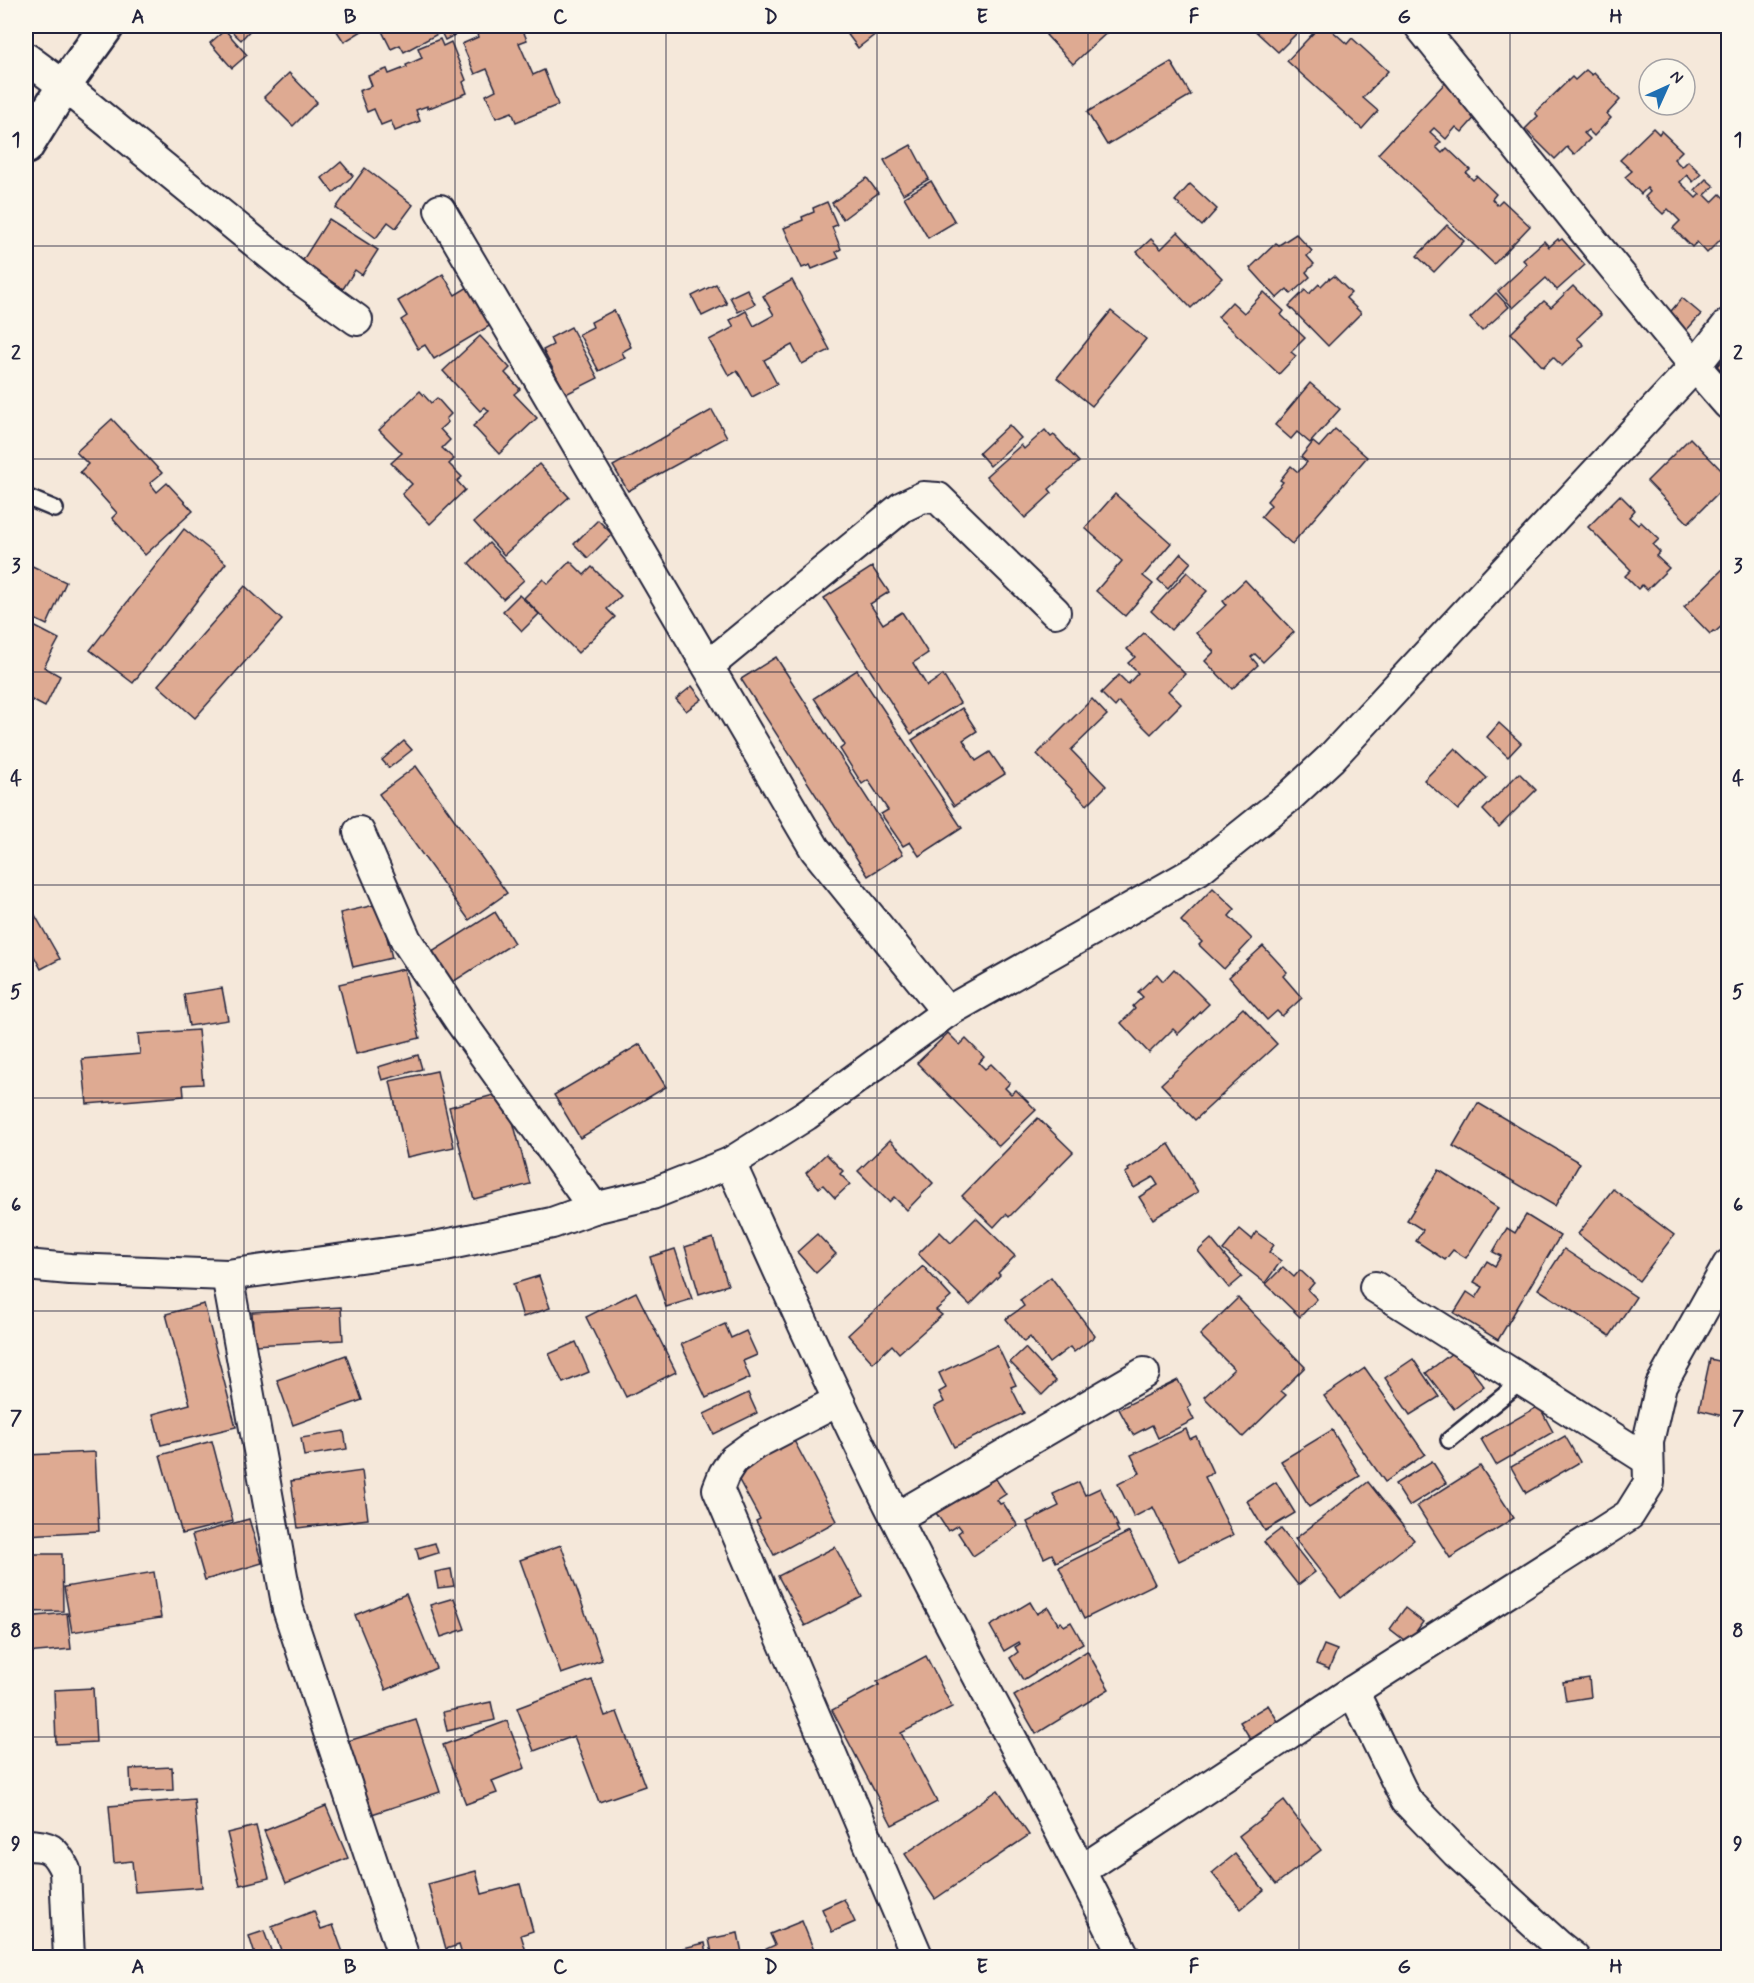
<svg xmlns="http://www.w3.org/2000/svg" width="1754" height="1983" viewBox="0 0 1754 1983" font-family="Mynerve,sans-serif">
	<rect width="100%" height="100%" fill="#f5e8da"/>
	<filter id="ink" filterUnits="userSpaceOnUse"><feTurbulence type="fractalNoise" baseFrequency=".0167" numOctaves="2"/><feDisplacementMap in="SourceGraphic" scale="12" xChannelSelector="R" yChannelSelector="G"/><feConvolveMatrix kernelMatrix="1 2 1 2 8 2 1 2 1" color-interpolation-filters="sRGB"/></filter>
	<g filter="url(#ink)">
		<g fill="#deaa92" stroke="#22223b" stroke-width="1.5">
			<path d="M226 26H254L241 40Z"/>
			<path d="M340 26H370L344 42 335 28Z"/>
			<path d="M393 26H472L445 40 441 32 404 52 400 45 391 49 382 31Z"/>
			<path d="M481 26H521L527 40 519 43 533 75 544 70 558 105 516 122 512 112 496 118 486 95 496 90 487 69 475 74 462 44 478 37 475 28Z"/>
			<path d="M847 26H886L858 48 843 28Z"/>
			<path d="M1057 26H1112L1113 27 1073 64 1046 35Z"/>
			<path d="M1250 26H1304L1278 52Z"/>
			<path d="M1320 26H1327L1347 44 1352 38 1388 71 1363 98 1378 111 1362 129 1287 61Z"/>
			<path d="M225 30 247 55 232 68 210 43Z"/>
			<path d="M440 39 443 46 451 42 466 80 463 82 467 93 427 109V106L416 110 420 121 395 131 391 121 381 125 374 109 367 112 359 91 372 86 368 76 387 69 389 74 407 67 406 65 422 58 418 48Z"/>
			<path d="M1171 62 1191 95 1107 145 1087 112Z"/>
			<path d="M1586 70 1592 75 1594 73 1620 100 1607 114 1611 118 1594 136 1588 130 1584 133 1590 139 1574 155 1567 147 1555 159 1525 129 1538 116 1535 113 1572 77 1575 80Z"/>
			<path d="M289 73 317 102 293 126 264 97Z"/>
			<path d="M1445 83 1478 114 1462 132 1456 127 1446 139 1434 128 1430 132 1441 142 1436 147 1442 153 1447 148 1470 170 1466 173 1473 180 1477 176 1496 194 1492 199 1497 205 1502 200 1530 226 1494 264 1378 154Z"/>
			<path d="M1653 128 1659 134 1661 131 1682 151 1674 159 1682 167 1688 161 1701 174 1693 182 1687 175 1680 182 1696 198 1700 194 1695 190 1706 179 1714 186 1705 195 1712 202 1720 194 1728 202V232L1707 253 1697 242 1692 247 1673 228 1680 221 1668 209 1663 214 1645 197 1650 192 1647 188 1641 194 1625 177 1632 171 1620 160Z"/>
			<path d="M911 145 929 179 903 194 884 160Z"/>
			<path d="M341 162 353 176 333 193 322 178Z"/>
			<path d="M365 168 413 205 396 228 388 222 376 238 336 208Z"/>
			<path d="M867 178 878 193 843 219 832 203Z"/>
			<path d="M931 181 955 222 928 238 904 197Z"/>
			<path d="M1190 184 1217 209 1202 226 1175 201Z"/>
			<path d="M827 202 837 225 832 227 841 249 836 252 839 258 812 269 810 265 802 268 784 228 803 220 802 217 814 212 813 208Z"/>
			<path d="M329 219 378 250 362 275 355 270 343 289 301 263Z"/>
			<path d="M1447 225 1464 241 1434 272 1417 256Z"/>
			<path d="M1178 232 1222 278 1191 308 1137 252 1151 239 1161 249Z"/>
			<path d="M1296 234 1312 251 1307 256 1314 264 1306 272 1310 277 1291 294 1287 289 1277 298 1250 268 1276 243 1279 245Z"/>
			<path d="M1558 239 1559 241 1562 239 1585 265 1557 290 1546 278 1513 308 1498 291 1527 264 1523 260 1544 241 1549 247Z"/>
			<path d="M443 274 455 295 468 287 491 325 434 359 425 345 418 349 401 320 407 316 398 301Z"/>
			<path d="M1334 276 1351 293 1346 298 1361 313 1328 346 1289 306 1305 290 1309 294 1319 284 1321 286 1329 278 1330 279Z"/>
			<path d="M792 280 830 350 802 364 792 345 764 360 777 384 752 397 739 374 737 371 729 376 709 340 734 327 730 320 746 311 754 326 774 315 763 296Z"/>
			<path d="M716 284 727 304 702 316 692 296Z"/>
			<path d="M1573 286 1601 315 1577 338 1584 345 1562 366 1553 357 1543 367 1511 333 1544 301 1551 307Z"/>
			<path d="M747 289 755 304 738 312 730 297Z"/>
			<path d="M1264 292 1284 311 1281 315 1305 338 1291 352 1296 356 1279 374 1218 317 1232 302 1244 313Z"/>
			<path d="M1496 293 1509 307 1482 331 1470 318Z"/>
			<path d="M1682 298 1701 314 1685 332 1667 316Z"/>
			<path d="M614 310 631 347 622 352 625 358 599 371 579 334 593 327 591 322Z"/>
			<path d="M1111 311 1146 339 1092 406 1057 378Z"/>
			<path d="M571 327 598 378 566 394 543 350 553 345 550 338Z"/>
			<path d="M480 336 510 368 505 373 520 389 514 394 537 418 499 454 473 426 489 411 485 407 480 411 443 371Z"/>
			<path d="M1728 354V377L1717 366Z"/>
			<path d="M1310 383 1340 409 1310 443 1297 432 1291 439 1275 425Z"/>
			<path d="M420 391 431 403 437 398 451 414 446 419 448 422 440 429 450 440 442 448 454 459 449 464 462 477 457 481 465 490 430 524 402 494 412 484 391 463 402 453 379 430Z"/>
			<path d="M712 410 727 437 628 491 613 466Z"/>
			<path d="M112 419 162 473 150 483 157 492 167 483 193 511 145 555 112 518 117 513 80 472 88 464 76 452Z"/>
			<path d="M1009 425 1021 438 990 466 979 453Z"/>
			<path d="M1335 429 1367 457 1292 544 1261 517 1271 505 1267 501 1283 482 1280 480 1291 466 1298 472 1307 462 1301 457 1313 442 1319 447Z"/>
			<path d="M1045 430 1051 437 1054 435 1079 462 1049 489 1052 493 1025 518 986 476 1021 445 1024 449Z"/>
			<path d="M1690 438 1728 477V483L1688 523 1647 481Z"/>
			<path d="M539 464 569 497 504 555 474 522Z"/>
			<path d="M1115 494 1171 543 1143 576 1153 584 1125 616 1096 591 1122 561 1085 528Z"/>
			<path d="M1620 495 1635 510 1629 517 1638 525 1641 522 1659 539 1653 545 1660 552 1656 556 1669 568 1647 590 1642 585 1638 589 1625 576 1631 570 1588 527Z"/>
			<path d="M598 520 612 534 588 558 574 544Z"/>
			<path d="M184 529 226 563 133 683 90 650Z"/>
			<path d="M489 543 524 580 503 599 469 563Z"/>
			<path d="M1181 553 1191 562 1168 589 1158 580Z"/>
			<path d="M570 561 584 575 592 567 621 596 607 609 615 617 578 653 524 598 543 579 548 584Z"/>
			<path d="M26 563 66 582 47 625 26 615Z"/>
			<path d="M1728 564V630L1723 625 1715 632 1713 631 1710 634 1684 607Z"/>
			<path d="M872 567 889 592 870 604 883 624 902 612 928 653 913 663 927 686 943 675 960 703 911 734 824 598Z"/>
			<path d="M1187 572 1207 591 1171 630 1151 611Z"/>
			<path d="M1245 580 1294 632 1263 662 1255 654 1251 657 1258 665 1232 689 1205 661 1214 652 1196 633 1226 605 1223 601Z"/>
			<path d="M245 586 282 620 195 718 158 685Z"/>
			<path d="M519 595 539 614 522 631 503 611Z"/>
			<path d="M26 622 59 639 44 667 60 676 45 707 26 697Z"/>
			<path d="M1144 633 1185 674 1168 691 1181 704 1151 734 1119 702 1115 707 1101 693 1119 675 1128 684 1138 673 1128 663 1135 657 1127 649Z"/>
			<path d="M776 657 903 854 868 876 741 679Z"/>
			<path d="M857 670 962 828 919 856 910 842 903 846 881 814 888 810 868 780 862 784 840 749 845 745 814 698Z"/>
			<path d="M692 686 702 699 686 711 676 699Z"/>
			<path d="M1092 699 1107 715 1071 750 1106 786 1087 805 1037 754Z"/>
			<path d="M962 708 977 731 963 740 976 761 990 752 1005 774 954 806 912 740Z"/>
			<path d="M1499 723 1521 743 1508 757 1487 737Z"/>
			<path d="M404 741 412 750 389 768 382 760Z"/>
			<path d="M1455 748 1487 778 1458 810 1424 780Z"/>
			<path d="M416 766 507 893 469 920 379 794Z"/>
			<path d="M1519 773 1536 790 1499 827 1483 810Z"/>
			<path d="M1213 888 1235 909 1229 916 1252 939 1224 969 1199 945 1202 942 1181 921Z"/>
			<path d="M379 904 392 958 353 967 340 913Z"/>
			<path d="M495 912 514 943 448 985 429 954Z"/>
			<path d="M35 915 60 959 41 969 26 941V920Z"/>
			<path d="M1263 946 1287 972 1283 976 1302 998 1282 1016 1277 1011 1267 1020 1229 977Z"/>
			<path d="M404 969 420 1038 356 1054 339 984Z"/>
			<path d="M1174 969 1209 1004 1178 1034 1173 1029 1149 1053 1121 1023 1135 1009 1133 1006 1143 997 1138 992 1157 974 1163 981Z"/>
			<path d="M222 988 228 1020 189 1026 184 994Z"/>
			<path d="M1243 1008 1277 1044 1195 1120 1161 1084Z"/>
			<path d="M198 1030 203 1084 183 1085 184 1096 87 1104 82 1059 140 1054 138 1034Z"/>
			<path d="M948 1033 960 1045 966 1039 984 1057 979 1063 985 1069 991 1064 1010 1083 1005 1088 1011 1094 1016 1090 1036 1110 999 1146 917 1063Z"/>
			<path d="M640 1044 666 1087 580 1138 554 1095Z"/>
			<path d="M418 1055 422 1069 382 1080 378 1067Z"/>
			<path d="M437 1071 454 1147 407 1157 390 1081Z"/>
			<path d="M505 1092 530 1184 474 1199 449 1107Z"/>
			<path d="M1478 1103 1580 1163 1555 1206 1453 1146Z"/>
			<path d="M1038 1118 1073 1152 1009 1217 1006 1214 994 1227 962 1196Z"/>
			<path d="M890 1140 933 1183 907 1210 894 1197 889 1202 858 1171Z"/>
			<path d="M1169 1144 1198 1192 1153 1219 1139 1197 1158 1185 1153 1177 1134 1188 1125 1173 1129 1171 1128 1169Z"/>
			<path d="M826 1154 843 1171 840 1174 850 1184 835 1198 823 1185 819 1188 806 1173Z"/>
			<path d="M1439 1170 1498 1208 1466 1258 1453 1250 1445 1260 1416 1241 1423 1230 1407 1220Z"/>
			<path d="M1613 1189 1674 1235 1639 1281 1578 1234Z"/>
			<path d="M1526 1215 1560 1236 1498 1340 1454 1313 1467 1292 1476 1298 1483 1287 1474 1282 1487 1261 1495 1266 1501 1256 1493 1252 1507 1228 1515 1233Z"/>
			<path d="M976 1218 1015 1256 998 1273 1000 1275 970 1305 918 1254 940 1232 951 1243Z"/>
			<path d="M1240 1229 1252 1239 1256 1232 1274 1245 1269 1252 1281 1261 1265 1283 1223 1250Z"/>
			<path d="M817 1234 836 1254 816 1273 797 1252Z"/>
			<path d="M713 1238 728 1285 699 1294 685 1247Z"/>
			<path d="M1211 1239 1242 1277 1229 1288 1198 1251Z"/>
			<path d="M675 1249 692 1299 666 1307 650 1257Z"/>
			<path d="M1564 1249 1636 1297 1610 1336 1538 1289Z"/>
			<path d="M923 1266 951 1297 936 1310 942 1315 899 1353 892 1345 873 1363 848 1335Z"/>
			<path d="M1283 1267 1294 1277 1300 1270 1314 1283 1308 1290 1317 1299 1300 1317 1266 1284Z"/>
			<path d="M539 1276 550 1308 523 1317 513 1284Z"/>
			<path d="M1051 1277 1095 1336 1074 1352 1070 1347 1049 1363 1030 1337 1024 1342 1006 1319 1024 1306 1020 1300Z"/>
			<path d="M636 1292 676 1372 626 1397 586 1317Z"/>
			<path d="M1238 1298 1305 1367 1281 1391 1286 1395 1243 1437 1204 1397 1234 1369 1200 1335Z"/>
			<path d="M204 1304 236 1427 161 1445 153 1414 190 1404 166 1314Z"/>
			<path d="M341 1307 343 1340 254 1345 252 1312Z"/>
			<path d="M725 1324 731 1338 746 1331 757 1355 743 1361 750 1378 706 1398 681 1344Z"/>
			<path d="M576 1342 589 1372 563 1383 549 1354Z"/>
			<path d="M997 1345 1016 1385 1011 1387 1024 1413 954 1447 934 1407 944 1402 939 1392 946 1388 939 1373Z"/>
			<path d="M1025 1348 1056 1381 1042 1395 1010 1362Z"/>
			<path d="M1456 1350 1484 1386 1454 1409 1426 1373Z"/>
			<path d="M346 1355 362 1400 293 1425 277 1380Z"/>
			<path d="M1413 1359 1439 1397 1410 1415 1385 1378Z"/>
			<path d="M1710 1359 1728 1363V1417L1699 1410Z"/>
			<path d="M1365 1368 1425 1454 1385 1482 1324 1396Z"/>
			<path d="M1178 1380 1191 1406 1188 1408 1194 1420 1158 1438 1152 1425 1133 1435 1119 1409Z"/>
			<path d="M748 1393 757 1413 714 1434 704 1414Z"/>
			<path d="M1539 1406 1553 1432 1496 1465 1481 1439Z"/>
			<path d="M1186 1429 1190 1439 1196 1436 1213 1473 1205 1477 1233 1535 1179 1561 1153 1507 1134 1517 1118 1484 1140 1473 1131 1455Z"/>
			<path d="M1332 1430 1360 1476 1309 1507 1281 1461Z"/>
			<path d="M344 1431 347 1449 304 1456 301 1438Z"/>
			<path d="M1565 1436 1580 1462 1526 1493 1511 1467Z"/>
			<path d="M792 1437 837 1521 774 1555 756 1521 760 1519 733 1469Z"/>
			<path d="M212 1441 233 1521 182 1534 160 1455Z"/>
			<path d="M95 1452 99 1531 26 1535V1455Z"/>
			<path d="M1432 1461 1446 1483 1409 1506 1395 1484Z"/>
			<path d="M1480 1466 1514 1518 1450 1558 1417 1506Z"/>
			<path d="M362 1471 368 1519 298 1528 291 1481Z"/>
			<path d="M991 1472 1006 1494 997 1500 1000 1504 1003 1503 1018 1526 973 1556 958 1533 962 1530 958 1525 948 1531 934 1510Z"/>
			<path d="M1079 1482 1085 1495 1100 1488 1118 1526H1116L1119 1532 1056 1562 1052 1554 1044 1558 1027 1522 1059 1506 1053 1494Z"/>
			<path d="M1276 1482 1295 1513 1265 1531 1247 1501Z"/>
			<path d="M1368 1482 1414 1540 1341 1598 1295 1539Z"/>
			<path d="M249 1519 262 1563 205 1580 192 1535Z"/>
			<path d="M1281 1529 1315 1572 1298 1585 1264 1542Z"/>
			<path d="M1129 1532 1155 1584 1084 1619 1059 1567Z"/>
			<path d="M435 1543 438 1553 419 1559 416 1548Z"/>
			<path d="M561 1545 602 1660 561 1674 520 1560Z"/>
			<path d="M835 1547 862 1597 805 1626 778 1576Z"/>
			<path d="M26 1554H62L63 1611 26 1612Z"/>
			<path d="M451 1569 454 1586 438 1588 435 1572Z"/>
			<path d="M154 1572 161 1618 72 1632 64 1587Z"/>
			<path d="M406 1594 436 1668 386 1690 355 1615Z"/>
			<path d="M454 1598 465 1629 441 1637 430 1605Z"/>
			<path d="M1030 1602 1037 1614 1048 1607 1058 1624 1061 1622 1064 1626 1071 1622 1083 1643 1023 1680 1010 1658 1018 1652 1015 1647 1020 1644 1019 1642 1004 1651 990 1626Z"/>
			<path d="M1405 1608 1423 1622 1408 1643 1390 1629Z"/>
			<path d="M67 1613 71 1649 26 1653V1617Z"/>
			<path d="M1324 1645 1337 1650 1329 1669 1316 1664Z"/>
			<path d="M1087 1651 1109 1689 1036 1734 1014 1696Z"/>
			<path d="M926 1656 952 1707 901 1733 937 1802 892 1825 832 1710 879 1685 877 1682Z"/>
			<path d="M1589 1678 1591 1697 1566 1701 1563 1682Z"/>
			<path d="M592 1680 605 1716 617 1712 645 1786 599 1802 574 1736 534 1751 517 1708Z"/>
			<path d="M26 1681H28L27 1730 26 1729Z"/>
			<path d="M93 1688 96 1742 56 1744 54 1690Z"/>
			<path d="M491 1702 495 1720 447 1731 443 1712Z"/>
			<path d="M1268 1705 1281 1726 1253 1743 1240 1722Z"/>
			<path d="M416 1720 440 1792 372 1814 348 1741Z"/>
			<path d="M507 1721 525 1768 492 1781 497 1793 466 1804 443 1745Z"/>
			<path d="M172 1767 173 1790 131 1792 130 1769Z"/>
			<path d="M998 1790 1029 1835 935 1899 905 1854Z"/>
			<path d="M194 1799 202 1887 135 1892 132 1861 114 1863 109 1806Z"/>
			<path d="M1284 1801 1321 1850 1276 1884 1239 1836Z"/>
			<path d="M326 1806 348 1858 286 1883 264 1831Z"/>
			<path d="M256 1826 269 1878 240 1885 227 1833Z"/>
			<path d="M1235 1854 1264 1890 1241 1909 1212 1873Z"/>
			<path d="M476 1871 482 1894 520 1884 533 1931 521 1935 528 1958H463L459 1945 446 1949 428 1884Z"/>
			<path d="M844 1899 855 1922 832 1932 822 1909Z"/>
			<path d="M314 1911 321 1929 333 1925 345 1958H284L272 1927Z"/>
			<path d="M802 1921 817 1958H747L775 1945 770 1934Z"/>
			<path d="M264 1931 273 1956 256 1958 249 1936Z"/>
			<path d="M738 1933 743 1958H713L709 1939Z"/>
			<path d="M705 1943 708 1958H685L683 1948Z"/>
		</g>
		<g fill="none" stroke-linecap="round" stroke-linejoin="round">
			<defs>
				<g id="service">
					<path d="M26 497 55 509"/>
					<path d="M1449 1440 1523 1380"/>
				</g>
				<g id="minor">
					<path d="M1420 26 1599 249 1695 366 1728 404"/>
					<path d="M26 58 64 86 299 278 357 320"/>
					<path d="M440 210 815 849 947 1012"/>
					<path d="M708 666 902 507 923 497 938 498 1055 612"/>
					<path d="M359 832 406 940 460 1021 594 1208"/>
					<path d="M730 1163C784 1281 836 1400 895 1516 969 1664 1052 1809 1125 1958"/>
					<path d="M26 1265 70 1269 227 1275 440 1246 552 1223 594 1208 652 1194 730 1163 806 1115 947 1012 1198 870 1289 797 1331 758 1695 366 1728 324"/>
					<path d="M227 1275 288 1609 404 1958"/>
					<path d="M1375 1287 1648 1460"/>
					<path d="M838 1401 755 1444 733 1460 724 1474 718 1489 918 1958"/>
					<path d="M896 1518 1144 1373"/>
					<path d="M1353 1691 1406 1800 1457 1853 1559 1946 1574 1958"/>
					<path d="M26 1845C49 1845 55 1849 65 1870L69 1958"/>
					<path d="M1082 1870 1353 1691 1629 1515 1649 1483 1648 1442 1661 1385 1728 1265"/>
				</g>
				<path id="tertiary" d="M26 147 64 86 107 26"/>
			</defs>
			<use href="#service" stroke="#22223b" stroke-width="20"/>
			<use href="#minor" stroke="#22223b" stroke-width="34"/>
			<use href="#tertiary" stroke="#22223b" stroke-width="38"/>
			<use href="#service" stroke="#fbf7ec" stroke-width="15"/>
			<use href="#minor" stroke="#fbf7ec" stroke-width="30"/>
			<use href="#tertiary" stroke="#fbf7ec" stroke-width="33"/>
		</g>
	</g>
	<path fill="none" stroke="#22223b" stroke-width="1.5" stroke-opacity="0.55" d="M244 26V1958M455 26V1958M666 26V1958M877 26V1958M1088 26V1958M1299 26V1958M1510 26V1958M26 246H1728M26 459H1728M26 672H1728M26 885H1728M26 1098H1728M26 1311H1728M26 1524H1728M26 1737H1728"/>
	<rect width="1754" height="1983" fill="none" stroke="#fbf7ec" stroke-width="66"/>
	<g transform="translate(1667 87) rotate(45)"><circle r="28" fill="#fbf7ec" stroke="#a4a2a5" stroke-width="1.5"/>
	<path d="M0-4.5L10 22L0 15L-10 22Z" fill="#1f6fb2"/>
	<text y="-9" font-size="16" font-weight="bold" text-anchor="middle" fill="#22223b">N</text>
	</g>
	<rect x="33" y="33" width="1688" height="1917" fill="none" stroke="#22223b" stroke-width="2"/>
	<g font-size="20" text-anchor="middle" font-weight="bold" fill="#22223b">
		<text x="138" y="23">A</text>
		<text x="350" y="23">B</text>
		<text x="560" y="23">C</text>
		<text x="771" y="23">D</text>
		<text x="982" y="23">E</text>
		<text x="1194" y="23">F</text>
		<text x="1404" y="23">G</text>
		<text x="1616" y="23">H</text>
		<text x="16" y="146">1</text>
		<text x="1738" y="146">1</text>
		<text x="16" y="359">2</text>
		<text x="1738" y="359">2</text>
		<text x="16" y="572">3</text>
		<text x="1738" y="572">3</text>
		<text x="16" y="785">4</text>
		<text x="1738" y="785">4</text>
		<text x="16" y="998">5</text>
		<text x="1738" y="998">5</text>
		<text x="16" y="1211">6</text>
		<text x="1738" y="1211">6</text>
		<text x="16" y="1424">7</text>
		<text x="1738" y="1424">7</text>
		<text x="16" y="1637">8</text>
		<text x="1738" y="1637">8</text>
		<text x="16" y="1850">9</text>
		<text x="1738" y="1850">9</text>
		<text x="138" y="1973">A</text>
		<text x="350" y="1973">B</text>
		<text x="560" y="1973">C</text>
		<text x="771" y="1973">D</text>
		<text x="982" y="1973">E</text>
		<text x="1194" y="1973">F</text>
		<text x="1404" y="1973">G</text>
		<text x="1616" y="1973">H</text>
	</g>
</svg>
